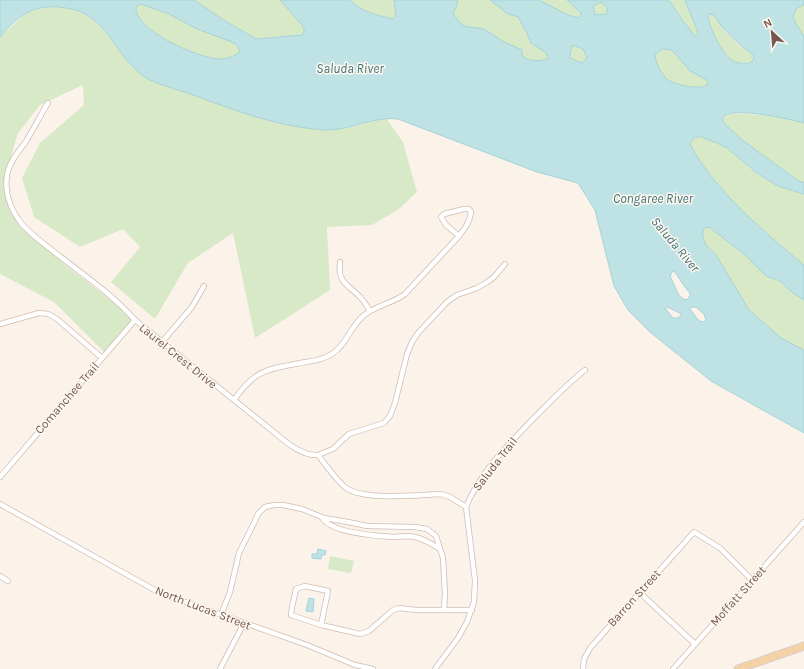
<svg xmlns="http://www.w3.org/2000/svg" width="804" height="669" viewBox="0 0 804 669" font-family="Karla,sans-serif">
	<rect width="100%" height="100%" fill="#fbf3ea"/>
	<g fill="#d8e9c8">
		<path d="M194 0H280L301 24 305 31 302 35 256 39 222 19Z"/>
		<path d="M350 0H394L396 9V17L393 19C377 15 361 12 350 0Z"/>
		<path d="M457 0H490L508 14 518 17 527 33 531 43 545 52 550 59C539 61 530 62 522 56L521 50 504 42 484 29 463 26 453 14 458 3Z"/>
		<path d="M539 0H567L582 14 579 18 568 15Z"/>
		<path d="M669 0H685L697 30V35L693 34Z"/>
		<path d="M601 2 607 8V14L595 15 593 6Z"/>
		<path d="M141 4 169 14 197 29 232 42 237 45 240 52C235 56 227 59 220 59 200 59 134 31 136 7Z"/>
		<path d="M804 5V36L795 22 793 16 797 8Z"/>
		<path d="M43 7C89 8 94 17 121 53 127 61 135 71 144 76 160 87 180 90 198 96 236 110 295 133 336 129 352 128 369 122 386 118L403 142 417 192 399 209 372 225 327 227 330 290 255 338 233 233 188 263 155 319 111 282 140 247 123 229 80 247 34 217 22 178 40 143 84 105 83 85 40 105 18 133 5 177 16 217 58 259 136 320 105 353 54 302 0 274V37L26 13Z"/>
		<path d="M710 14 714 15 725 32 737 44 755 57 752 61 739 63C735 62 732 60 728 57 721 51 706 23 710 14Z"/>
		<path d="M573 44 583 49 587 58 582 63 570 58Z"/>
		<path d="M662 49 672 50 690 71 707 80 708 84C702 91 676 85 668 80 662 75 655 62 655 55Z"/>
		<path d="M744 114 774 116 804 123V183L797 180 741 139 723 122C725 112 735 114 744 114Z"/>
		<path d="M699 136 707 138 727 148 758 175 778 186 804 194V265C764 232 714 190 690 144L693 139Z"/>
		<path d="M709 227 744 254 766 276 780 281 793 293 804 300V350L781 338 749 310 716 255C709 249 699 239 704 228Z"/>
		<path d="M330 556 354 561 351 573 328 569Z"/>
	</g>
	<g fill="#bfe2e4" stroke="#a5d3d5" fill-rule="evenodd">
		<path d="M0 0H194L222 19 256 39 302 35 304 32V28L301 24 280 0H350C361 12 377 15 393 19L396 15 394 0H457L458 3 453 14 463 26 484 29 504 42 522 50V56C530 62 540 62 549 58L545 52 531 43 527 33 518 17 508 14 490 0H539L568 15 578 18 582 14 567 0H669L683 21 695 36 698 34 697 30 685 0H804V5L797 8 793 16 795 22 804 36V123C791 119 734 107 725 116 723 118 723 119 723 122L741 139 797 180 804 183V194L778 186 758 174 727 148 717 143 699 136 693 139 690 144C713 189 765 233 804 265V300L793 293 780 281 766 276 744 254 709 227 704 228C699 239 709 249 716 255L749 310 781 338 804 350V433L711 381 650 332 628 310 614 286 595 210 578 183 537 172 398 119C374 116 351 130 327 130 283 128 239 112 199 97 183 91 165 87 150 80 117 63 109 16 71 9 36 2 22 12 0 37ZM601 2 607 8V14L595 15 593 6ZM141 4 169 14 197 29 232 42 237 45 240 52C235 56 227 59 220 59 200 59 133 30 136 7ZM709 14 714 15C724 32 737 43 753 55L754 57C753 62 750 63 745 63 738 64 733 62 728 57 721 50 706 23 709 14ZM573 45 583 49 587 58 582 63 570 58 571 50ZM662 49 672 50 690 71 707 80 708 84C702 91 676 85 668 80 662 75 655 62 655 55ZM674 271C678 276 686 290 690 293V296L687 300C676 298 676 285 670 277L672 272ZM667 307 680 313 681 315 678 318H673L665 308ZM692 307H696L704 314 706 320 704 322 699 321 690 309Z"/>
		<path d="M318 549 326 551 325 555H322L321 559 312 558V554H317Z"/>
		<path d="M309 598 314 599 313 612 306 611Z"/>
	</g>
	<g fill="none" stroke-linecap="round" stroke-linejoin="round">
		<defs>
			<g id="street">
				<path d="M48 103C40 116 33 130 25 143 18 152 11 160 8 171 3 189 10 209 21 223 30 234 42 242 53 251 81 273 111 293 135 320L275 433C287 443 302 456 318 455 327 466 335 479 346 488 366 501 417 495 441 494L450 497 466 507"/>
				<path d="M464 209H469L471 212C470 222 465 228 459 236L446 225 441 217 444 214Z"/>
				<path d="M340 262C337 283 349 285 361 298 365 302 367 307 370 311"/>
				<path d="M0 324 39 313 48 314 57 319 102 358"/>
				<path d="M162 342 192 307 204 286"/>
				<path d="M234 400C256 368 269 369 306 362 315 361 324 359 332 354 346 345 350 328 362 317 375 305 392 304 405 294L459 236"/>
				<path d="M318 455 333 449 349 434 384 423 390 416 395 403 407 354 412 342 418 333 447 302 457 295 477 288 486 283 494 277 505 264"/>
				<path d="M0 477 135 320"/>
				<path d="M0 504 160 593 307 645 355 665 373 669"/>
				<path d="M322 517C329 533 377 536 394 537 400 537 409 535 415 537 424 539 432 544 440 549"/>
				<path d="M0 576 8 581"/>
				<path d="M305 586 328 591 321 625 291 615 292 607 296 589Z"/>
				<path d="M640 593 695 644"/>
				<path d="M221 615 230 592 239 553 254 523 258 514 265 507 274 505H283L302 509 324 518 348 522 367 526 415 527 427 529 436 536 443 558 445 594 444 610"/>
				<path d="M321 625 360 634 369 631 393 610 399 608 416 610H472"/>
				<path d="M220 669 244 623"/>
				<path d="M435 669 458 638 467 622 474 602 475 580 466 507C480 472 508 445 533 419 550 402 566 385 585 370"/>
				<path d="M583 669 584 659 590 648 694 532 720 548 752 580"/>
				<path d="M673 669 804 522"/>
			</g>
			<path id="primary" d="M738 669 804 646"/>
		</defs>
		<use href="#street" stroke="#cfbcb2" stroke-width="6"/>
		<use href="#primary" stroke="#d8d0cd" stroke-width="9"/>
		<use href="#street" stroke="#fff" stroke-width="4.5"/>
		<use href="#primary" stroke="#f5d1a6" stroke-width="7"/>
	</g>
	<g text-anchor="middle" stroke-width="3" stroke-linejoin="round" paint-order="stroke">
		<g font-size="12" fill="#75584e" stroke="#fef7f0">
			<text transform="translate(178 356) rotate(39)" y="4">Laurel Crest Drive</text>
			<text transform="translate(67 398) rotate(-49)" y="4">Comanchee Trail</text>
			<text transform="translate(495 464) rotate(-52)" y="4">Saluda Trail</text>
			<text transform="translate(738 596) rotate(-48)" y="4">Moffatt Street</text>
			<text transform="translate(634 598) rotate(-48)" y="4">Barron Street</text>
			<text transform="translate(203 608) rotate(21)" y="4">North Lucas Street</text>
		</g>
		<g font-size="13" font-style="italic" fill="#427578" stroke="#fef7f0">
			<text x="350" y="73">Saluda River</text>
			<text x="653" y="203">Congaree River</text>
			<text transform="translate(676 244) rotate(50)" y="5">Saluda River</text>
		</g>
	</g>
	<g transform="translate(772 32) rotate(334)" stroke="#fef7f0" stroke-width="3" paint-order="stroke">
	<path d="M0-3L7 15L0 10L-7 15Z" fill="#75584e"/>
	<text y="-6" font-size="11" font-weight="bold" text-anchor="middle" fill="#75584e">N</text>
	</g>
</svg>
